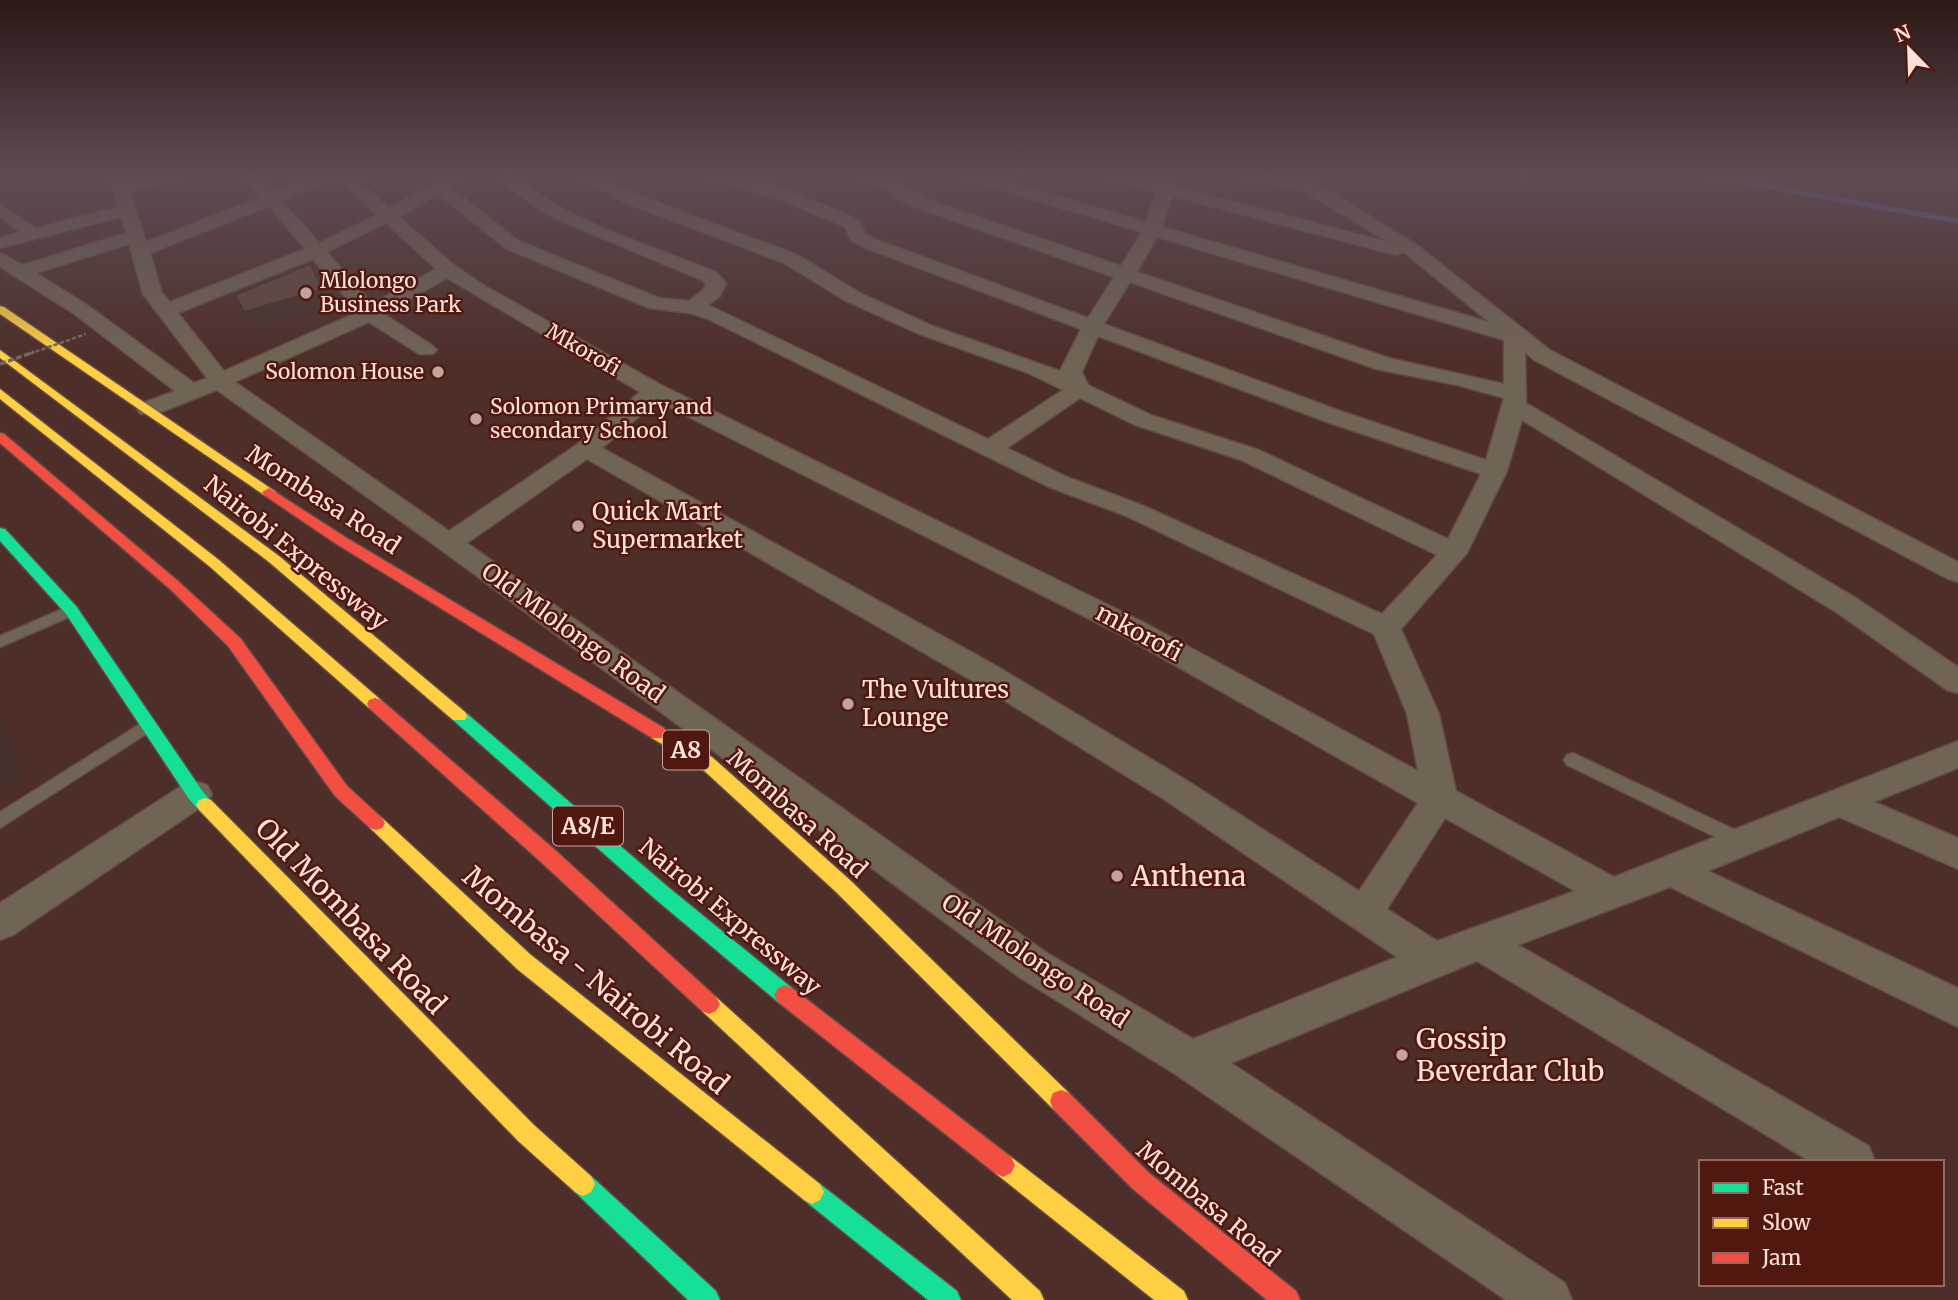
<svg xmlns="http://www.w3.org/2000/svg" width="1958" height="1300" viewBox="0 0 1958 1300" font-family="Merriweather,serif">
	<rect width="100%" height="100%" fill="#4e2e29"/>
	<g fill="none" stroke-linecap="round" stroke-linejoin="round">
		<path stroke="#54619b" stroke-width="5" d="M1708 176 1958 221"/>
		<defs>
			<g id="lane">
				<path d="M71 605 76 606 79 610 76 614 0 647V636Z"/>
				<path d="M148 719 154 721 156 725 154 729 0 828V812Z"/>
				<path d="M1573 753 1748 836 1750 841 1748 846 1741 849 1734 846 1567 765 1564 760 1567 755Z"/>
			</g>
			<g id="street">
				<path d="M109 176H125L127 182 153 176H178L176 179 130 192 146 242 261 197 244 176H260L275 192 314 176H335L333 179 282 201 319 243 377 215 336 176H353L389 208 447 176H460V181L450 187 519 241 659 298 689 301 704 289 706 284 702 280 568 224 540 210 495 176C519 174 532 190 551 202 598 230 665 251 716 272L726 283 720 296 708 305 988 439 1063 390 1028 373 919 334 846 301 784 263 626 203 575 176H595L638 195 798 255 860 293 933 326 1060 371 1081 329 863 247 851 240 845 227 789 203 712 179 710 176C757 172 816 202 859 220L865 233 875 239 1088 318 1114 277 923 210 900 200 888 189 858 179 856 176C888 173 907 190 935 202L1121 266 1142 232 964 179 962 176H986L1146 222 1156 192 1109 179 1107 176H1132L1158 182 1159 176H1175L1174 186 1388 242 1316 198 1301 191 1245 179 1243 176H1293L1328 190 1417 245 1550 350 1958 562V582L1948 579 1534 360 1525 352 1526 403 1856 598 1958 667V693L1947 690 1836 612 1522 420 1507 471 1467 553 1401 629 1439 714 1456 791 1614 877 1958 741V768L1874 802 1958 838V869L1839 817 1708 871 1958 988V1027L1670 887 1518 945 1869 1146 1875 1162H1811L1477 961 1231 1063 1565 1283 1572 1300H1506L1175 1074 1019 977 440 549 217 390 156 414H140L137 409 140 404 175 391 73 313 0 267V253L23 265 126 233 121 217 0 248V238L20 232 0 217V204L36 228 118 207ZM438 194 507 249 649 308 690 313 708 319 1049 487 1126 516 1374 634 1407 714 1418 771 1145 623 663 386 485 286 455 266 399 217ZM1172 196 1396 255 1404 252 1489 322 1162 227ZM269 206 305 249 170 302 162 293 150 253ZM386 223 436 269 372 304 327 252ZM1157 237 1504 340V384L1389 358 1137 272ZM129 244 143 294 207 378 194 383 87 305 36 273ZM313 259 358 312 224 371 178 313ZM447 278 640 392 578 444 449 531 235 382 369 322 419 354H433L437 350 433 346 384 314ZM1130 282 1376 369 1457 385 1504 398 1486 460 1343 412 1104 324ZM1098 336 1327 422 1481 474 1448 539 1259 450 1151 415 1088 385 1082 372ZM1080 398 1135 425 1241 460 1437 555 1382 614 1144 506 1067 477 1007 448ZM657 401 1125 637 1418 803 1359 891 1186 780 993 664 602 448ZM587 459 971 680 1162 798 1397 957 1193 1039 1047 953 467 543ZM1445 818 1575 891 1437 941 1387 909Z"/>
				<path d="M195 781 207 785 212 794 207 803 13 935 0 940V903L183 785Z"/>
			</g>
			<g id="fast">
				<path d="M0 528 5 529 76 606 201 789 214 805 211 810C200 814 196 807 189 799L66 614 0 541Z"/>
				<path d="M459 710 465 712 668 887 792 988 796 995 792 1002 785 1005 778 1002 654 898 453 720 451 716 453 712Z"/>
				<path d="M583 1172 591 1176 716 1291 720 1300H688L575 1192 571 1184 575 1176Z"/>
				<path d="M812 1180 820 1184 957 1291 961 1300H928L804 1200 800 1192 804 1184Z"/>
			</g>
			<g id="slow">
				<path d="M0 306 4 307 276 492 269 496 264 495 0 314Z"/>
				<path d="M0 350 279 556 465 712 467 716 465 720H453L269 562 0 358Z"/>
				<path d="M0 389 219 560 381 700 383 704 381 708H369L209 566 0 399Z"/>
				<path d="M658 727 712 757 850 880 1069 1093 1072 1101 1069 1109 1061 1112 1053 1109 836 892 700 767 652 738 649 733 652 728Z"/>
				<path d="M205 798 211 800 534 1125 591 1176 595 1184 591 1192 583 1196 575 1192 518 1141 199 810 196 805 199 800Z"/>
				<path d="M376 816 382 818 531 955 820 1184 824 1192 820 1200 812 1204 804 1200 517 969 370 828 367 823 370 818Z"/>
				<path d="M709 994 716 997 1040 1291 1044 1300H1012L702 1011 698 1004 702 997Z"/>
				<path d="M1003 1153 1011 1157 1184 1291 1188 1300H1154L995 1173 991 1165 995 1157Z"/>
			</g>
			<g id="jam">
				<path d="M0 433 4 434 179 582 240 638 347 786 382 818 385 823 382 828 376 830 370 828 335 796 228 646 169 588 0 443Z"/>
				<path d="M269 488 345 537 664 728 667 733 664 738H652L335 543 264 495 262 492Z"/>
				<path d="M375 698 381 700 555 850 716 997 720 1004 716 1011 709 1014 702 1011 541 862 369 708 367 704 369 700Z"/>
				<path d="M785 985 792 988 1011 1157 1015 1165 1011 1173 1003 1177 995 1173 778 1002 774 995 778 988Z"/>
				<path d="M1061 1090 1069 1093 1149 1173 1296 1291 1300 1300H1267L1133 1189 1053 1109 1050 1101 1053 1093Z"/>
			</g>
		</defs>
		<use href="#lane" stroke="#634a45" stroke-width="3"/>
		<use href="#street" stroke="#634a45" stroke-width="3"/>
		<use href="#fast" stroke="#634a45" stroke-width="3"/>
		<use href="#slow" stroke="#634a45" stroke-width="3"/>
		<use href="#jam" stroke="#634a45" stroke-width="3"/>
		<use href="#lane" fill="#706454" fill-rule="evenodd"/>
		<use href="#street" fill="#706454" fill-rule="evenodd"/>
		<use href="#fast" fill="#16e098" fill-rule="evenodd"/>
		<use href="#slow" fill="#ffcf43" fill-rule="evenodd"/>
		<use href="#jam" fill="#f24e42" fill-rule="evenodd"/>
		<path stroke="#74665b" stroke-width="2.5" stroke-dasharray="4.5 2" stroke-linecap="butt" d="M29 354 86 334"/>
		<path stroke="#74665b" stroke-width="3.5" stroke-dasharray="6 2.5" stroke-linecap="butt" d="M0 364 34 352"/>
	</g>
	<g fill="#443129">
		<path d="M323 289 331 305 253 329 244 312Z"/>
		<path d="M0 722 24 774 0 788Z"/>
	</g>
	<path fill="#61463b" stroke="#443129" stroke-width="2" d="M310 264 323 289 244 312 235 295Z"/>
	<linearGradient id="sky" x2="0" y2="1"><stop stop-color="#2b1917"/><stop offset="0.49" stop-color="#5d4c54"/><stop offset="1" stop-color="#5d4c54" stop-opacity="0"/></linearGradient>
	<rect width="1958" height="358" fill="url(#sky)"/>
	<g fill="#c1a29d" stroke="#511810" stroke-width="2.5">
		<circle cx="306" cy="293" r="7"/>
		<circle cx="438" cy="372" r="7"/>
		<circle cx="476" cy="419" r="7"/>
		<circle cx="578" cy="526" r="7"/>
		<circle cx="848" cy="704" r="7"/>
		<circle cx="1117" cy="876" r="7"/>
		<circle cx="1402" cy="1055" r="7"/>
	</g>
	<g text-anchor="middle" stroke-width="5" stroke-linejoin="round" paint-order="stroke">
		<g font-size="21" fill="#ffe1db" stroke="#511810" text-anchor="start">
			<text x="320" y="288">Mlolongo<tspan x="320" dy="24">Business Park</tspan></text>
			<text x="424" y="379" text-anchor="end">Solomon House</text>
			<text x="490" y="414">Solomon Primary and<tspan x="490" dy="24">secondary School</tspan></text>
		</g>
		<g font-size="21" fill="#ffe1db" stroke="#511810">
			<text transform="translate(583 350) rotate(30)" y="7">Mkorofi</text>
		</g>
		<g fill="#511810" stroke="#cba59e" stroke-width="2">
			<rect x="663" y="730.5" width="46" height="39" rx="5"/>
			<rect x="553" y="806.5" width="70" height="39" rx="5"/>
		</g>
		<g font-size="23" font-weight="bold" fill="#ffe1db">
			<text x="686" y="758">A8</text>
			<text x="588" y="834">A8/E</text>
		</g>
		<g font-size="24" fill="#ffe1db" stroke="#511810">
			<text transform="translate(323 500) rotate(33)" y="8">Mombasa Road</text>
			<text transform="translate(296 553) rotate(39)" y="8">Nairobi Expressway</text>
			<text transform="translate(573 633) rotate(36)" y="8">Old Mlolongo Road</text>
			<text transform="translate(1139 633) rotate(28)" y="8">mkorofi</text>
			<text transform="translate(797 814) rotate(42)" y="8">Mombasa Road</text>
			<text transform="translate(730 917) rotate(40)" y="8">Nairobi Expressway</text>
			<text transform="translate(1035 961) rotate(34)" y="8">Old Mlolongo Road</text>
			<text transform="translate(1208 1204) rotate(40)" y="8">Mombasa Road</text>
		</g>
		<g font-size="24" fill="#ffe1db" stroke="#511810" text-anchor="start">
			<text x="592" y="520">Quick Mart<tspan x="592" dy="28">Supermarket</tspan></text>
			<text x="862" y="698">The Vultures<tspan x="862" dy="28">Lounge</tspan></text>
		</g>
		<g font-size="28" fill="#ffe1db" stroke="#511810" text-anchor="start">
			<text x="1131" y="886">Anthena</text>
			<text x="1416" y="1049">Gossip<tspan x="1416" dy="32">Beverdar Club</tspan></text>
		</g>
		<g font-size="28" fill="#ffe1db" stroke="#511810">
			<text transform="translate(351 916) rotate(46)" y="10">Old Mombasa Road</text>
			<text transform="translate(596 980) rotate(40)" y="10">Mombasa - Nairobi Road</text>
		</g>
	</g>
	<rect x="1699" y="1160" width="245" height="126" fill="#511810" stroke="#976861" stroke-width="2"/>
	<rect x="1713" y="1183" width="35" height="10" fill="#16e098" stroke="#976861" stroke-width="2"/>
	<text x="1762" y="1195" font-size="21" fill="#ffe1db">Fast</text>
	<rect x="1713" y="1218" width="35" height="10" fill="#ffcf43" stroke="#976861" stroke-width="2"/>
	<text x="1762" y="1230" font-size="21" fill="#ffe1db">Slow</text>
	<rect x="1713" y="1253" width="35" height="10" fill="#f24e42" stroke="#976861" stroke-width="2"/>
	<text x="1762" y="1265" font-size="21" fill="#ffe1db">Jam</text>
	<g transform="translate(1909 49) rotate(337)" stroke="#511810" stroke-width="5" paint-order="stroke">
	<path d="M0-5L12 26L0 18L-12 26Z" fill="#ffe1db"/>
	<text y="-10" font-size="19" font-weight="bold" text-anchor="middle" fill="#ffe1db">N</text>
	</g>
</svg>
